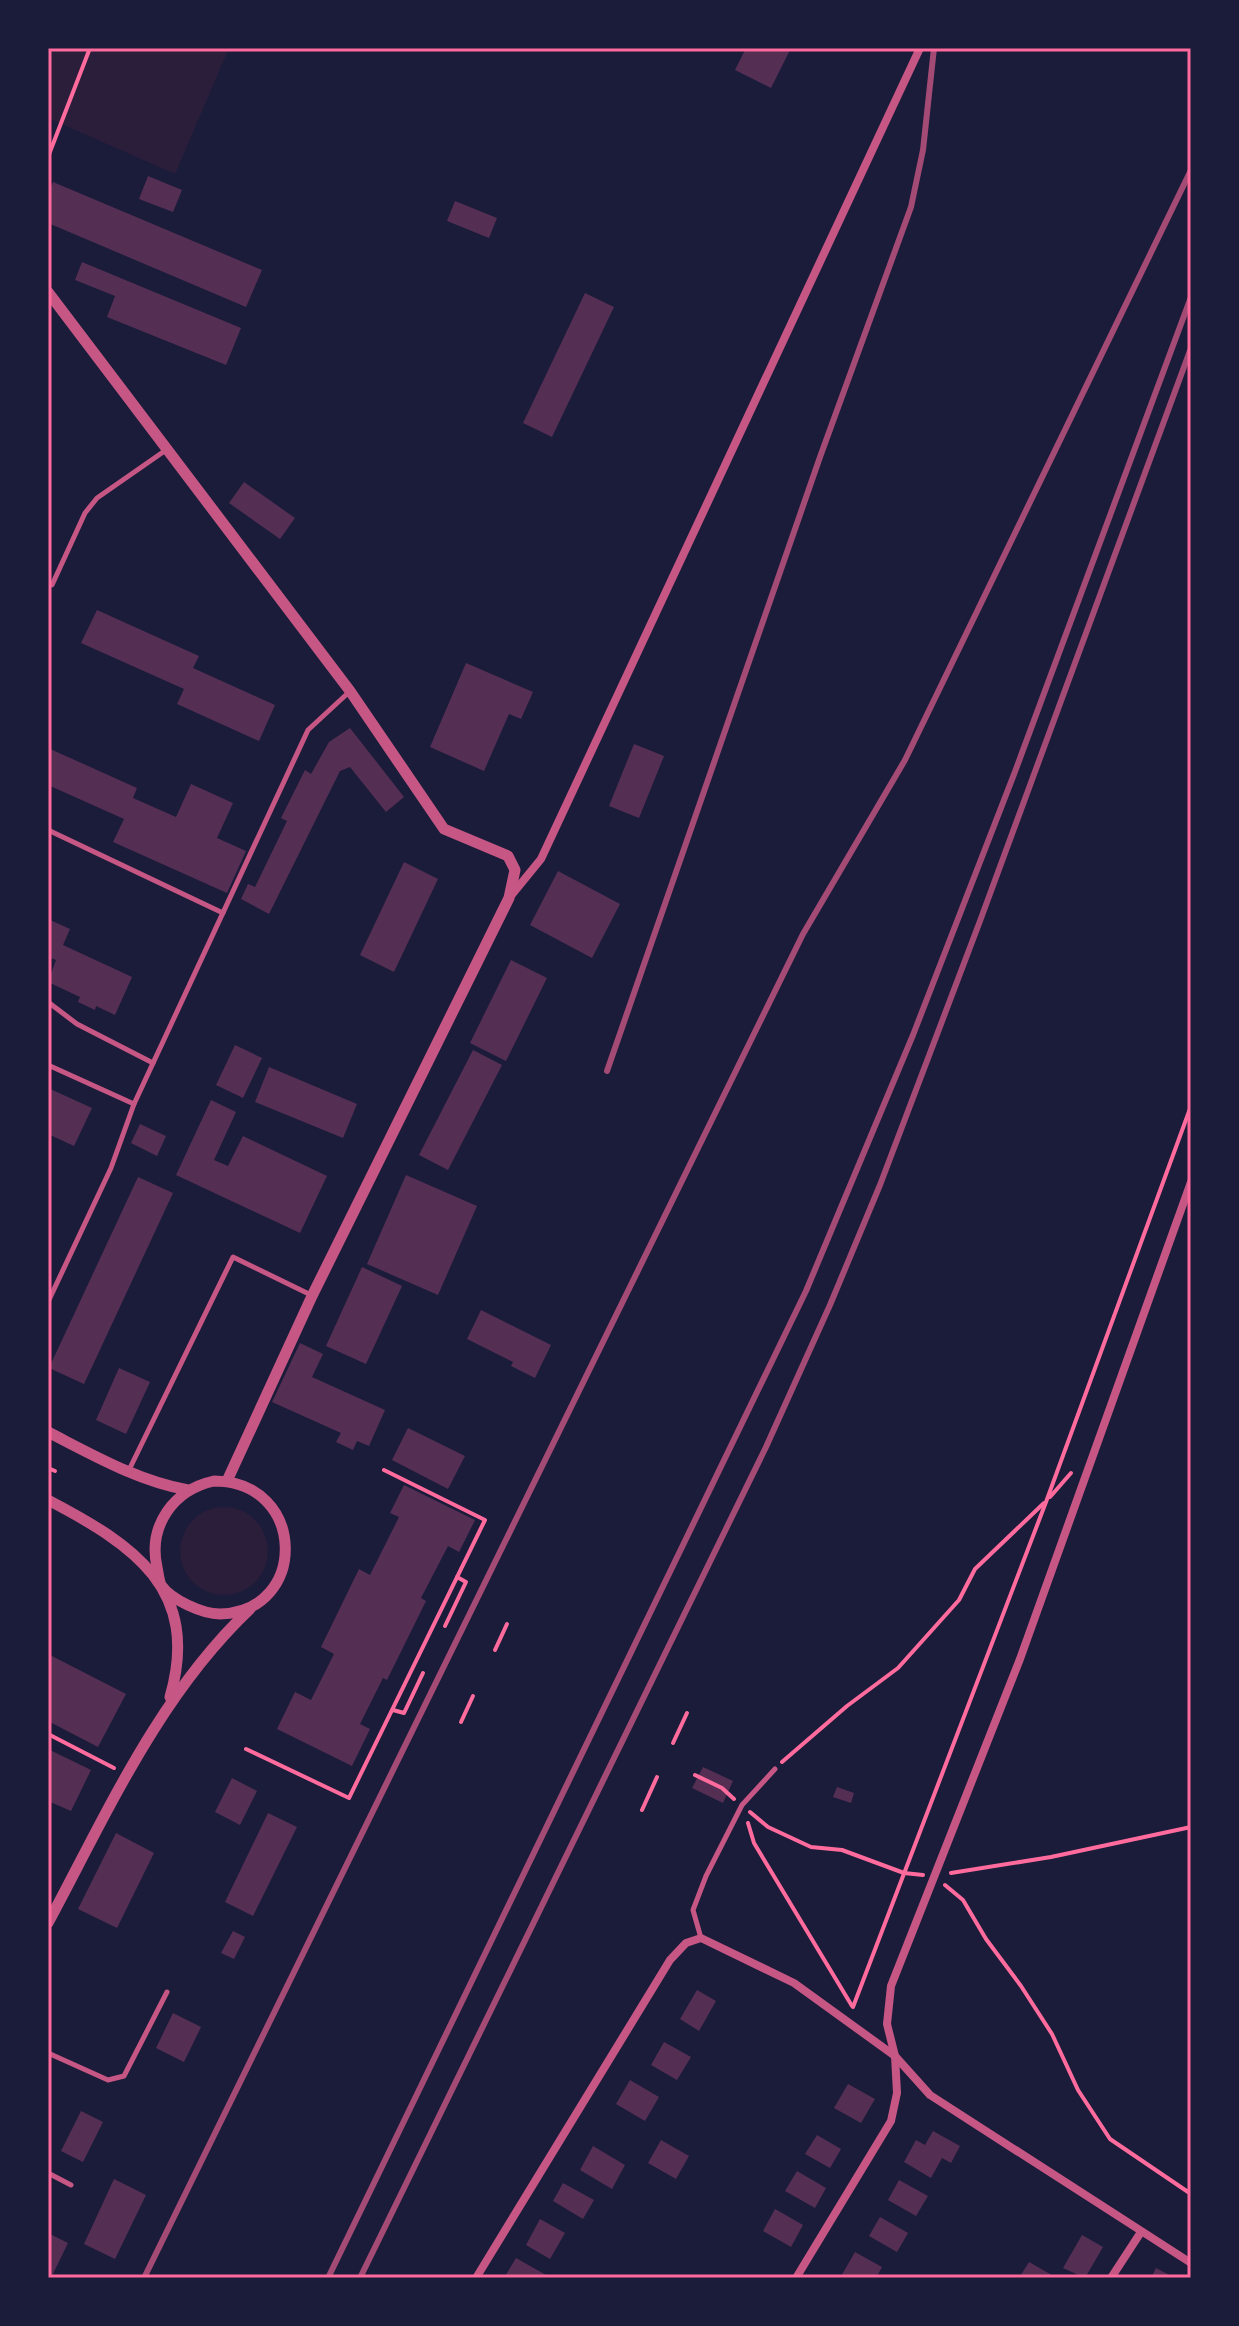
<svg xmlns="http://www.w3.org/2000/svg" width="1239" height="2326" viewBox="0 0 1239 2326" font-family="'Source Sans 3',sans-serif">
	<rect width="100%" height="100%" fill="#1b1b3a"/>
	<g fill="#2a1e3b">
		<path d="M48 48H229L175 174 48 118Z"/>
		<circle cx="224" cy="1551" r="44"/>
	</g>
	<g fill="#542f53">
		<path d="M746 48H791L771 88 735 70Z"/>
		<path d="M148 176 182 190 173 212 139 199Z"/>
		<path d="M53 182 262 270 246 307 48 223V193Z"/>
		<path d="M455 201 497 218 489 238 447 221Z"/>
		<path d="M82 262 241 328 226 365 107 317 115 296 75 280Z"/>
		<path d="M585 293 614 307 552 437 523 423Z"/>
		<path d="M244 482 295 518 280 539 229 503Z"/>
		<path d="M97 610 199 656 193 668 275 705 259 741 177 704 184 689 81 643Z"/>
		<path d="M466 663 533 692 521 719 509 714 484 771 430 747Z"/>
		<path d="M350 728 404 797 386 812 350 767 340 771 269 914 241 899 248 884 255 887 287 821 281 818 305 770 311 774 329 742Z"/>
		<path d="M634 744 664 756 639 818 609 806Z"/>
		<path d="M48 748 137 788 133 798 176 817 191 784 233 803 217 838 246 851 227 893 113 842 124 819 48 785Z"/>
		<path d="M404 862 438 879 394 972 360 955Z"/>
		<path d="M558 871 620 904 592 958 530 925Z"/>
		<path d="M48 919 70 929 63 945 132 977 115 1015 96 1006 95 1010 78 1002 80 997 48 982 56 960 48 957Z"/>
		<path d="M511 960 547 978 506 1061 470 1043Z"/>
		<path d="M235 1045 262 1058 243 1098 216 1085Z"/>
		<path d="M473 1050 502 1065 448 1170 419 1155Z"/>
		<path d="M269 1067 357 1104 343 1138 255 1102Z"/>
		<path d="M48 1088 92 1108 74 1146 48 1134Z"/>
		<path d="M211 1100 236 1112 214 1160 228 1166 243 1136 327 1176 300 1233 176 1175Z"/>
		<path d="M140 1124 166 1136 157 1156 131 1143Z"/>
		<path d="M406 1175 477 1206 438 1295 367 1264Z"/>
		<path d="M138 1177 173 1193 84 1384 49 1368Z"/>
		<path d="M362 1267 402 1286 366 1364 326 1346Z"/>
		<path d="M481 1310 551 1345 535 1378 511 1366 513 1362 467 1339Z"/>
		<path d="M300 1343 323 1354 312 1377 385 1410 369 1446 357 1441 353 1450 336 1442 341 1433 272 1402Z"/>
		<path d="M119 1368 150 1382 126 1434 96 1420Z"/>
		<path d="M408 1428 465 1456 448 1489 392 1460Z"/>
		<path d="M404 1485 475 1520 459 1552 448 1546 421 1598 426 1601 387 1680 383 1678 360 1724 370 1729 352 1766 277 1729 295 1692 311 1700 334 1654 321 1647 359 1569 370 1575 399 1517 390 1513Z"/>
		<path d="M48 1654 126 1694 98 1747 48 1721 51 1712 48 1711Z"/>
		<path d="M48 1749 91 1770 71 1811 48 1801Z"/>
		<path d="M703 1767 733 1781 723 1803 692 1788Z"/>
		<path d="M232 1778 257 1791 240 1825 215 1812Z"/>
		<path d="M837 1787 854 1793 851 1803 833 1797Z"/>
		<path d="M268 1813 297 1827 253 1916 225 1902Z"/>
		<path d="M116 1833 154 1853 117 1928 78 1909Z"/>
		<path d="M233 1931 245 1937 234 1959 221 1953Z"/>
		<path d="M697 1990 716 2001 699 2031 680 2019Z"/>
		<path d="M173 2013 201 2027 184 2062 156 2048Z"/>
		<path d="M664 2042 691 2057 677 2080 651 2065Z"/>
		<path d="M630 2080 659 2097 645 2121 616 2104Z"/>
		<path d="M848 2084 875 2099 861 2123 834 2108Z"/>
		<path d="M81 2111 103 2122 83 2162 61 2151Z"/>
		<path d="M933 2131 960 2146 951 2163 942 2158 931 2178 904 2162 916 2140 925 2145Z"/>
		<path d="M817 2135 841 2149 830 2168 805 2154Z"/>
		<path d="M661 2140 689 2156 676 2179 648 2163Z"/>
		<path d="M593 2146 625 2165 612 2189 580 2170Z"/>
		<path d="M797 2171 826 2188 815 2208 785 2191Z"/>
		<path d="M114 2179 146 2195 115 2259 84 2244Z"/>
		<path d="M899 2180 928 2196 916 2216 888 2200Z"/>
		<path d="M563 2183 594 2200 583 2219 553 2201Z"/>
		<path d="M775 2209 803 2225 791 2247 763 2231Z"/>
		<path d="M880 2217 908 2233 897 2252 869 2236Z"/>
		<path d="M540 2219 565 2233 550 2259 526 2245Z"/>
		<path d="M48 2233 68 2243 51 2278H48Z"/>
		<path d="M1082 2235 1103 2247 1085 2278 1063 2268Z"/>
		<path d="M855 2252 882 2267 876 2278H840Z"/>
		<path d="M516 2258 546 2275 544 2278H504Z"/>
		<path d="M1029 2262 1057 2278H1019Z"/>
		<path d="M1156 2268 1175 2278H1151Z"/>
	</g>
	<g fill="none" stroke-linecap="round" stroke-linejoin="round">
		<g stroke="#ff6b9d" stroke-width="4">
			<path d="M48 157 90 48"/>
			<path d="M48 1468 55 1471"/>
			<path d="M1050 1497 1071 1473"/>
			<path d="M445 1626 466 1582 457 1577"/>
			<path d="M495 1650 507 1624"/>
			<path d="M393 1710 404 1713 423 1673"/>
			<path d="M461 1722 473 1696"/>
			<path d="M48 1734 114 1768"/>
			<path d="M673 1743 687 1713"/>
			<path d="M246 1749 349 1798 485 1520 384 1470"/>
			<path d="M782 1762 847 1706 898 1668 959 1600 975 1569 1044 1503"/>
			<path d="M695 1775 722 1788 734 1799"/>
			<path d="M642 1810 657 1777"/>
			<path d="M750 1812 768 1827 811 1847 842 1850 904 1873 923 1875"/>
			<path d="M748 1823 754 1843 852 2006"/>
			<path d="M951 1873 1051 1857 1191 1827"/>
			<path d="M945 1885 963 1900 986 1939 1021 1986 1052 2034 1078 2090 1110 2139 1191 2194"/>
			<path d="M853 2007 1046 1502 1191 1106"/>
		</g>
		<g stroke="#c65784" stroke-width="5">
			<path d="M48 585H52L85 513 97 498 166 450"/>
			<path d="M48 830 223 913"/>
			<path d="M48 1002 77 1024 153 1063"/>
			<path d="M48 1065 134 1104"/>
			<path d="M48 1302 111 1168 134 1104 308 730 348 693"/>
			<path d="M128 1472 233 1257 311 1295"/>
			<path d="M701 1938 693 1910 706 1876 742 1805 775 1769"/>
			<path d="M48 2053 108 2080 124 2076 167 1992"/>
			<path d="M48 2173 71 2185"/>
		</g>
		<g stroke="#c65784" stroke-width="8">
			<path d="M510 897 541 859 920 48"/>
			<path d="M476 2278 670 1960 686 1943 701 1938 794 1983 895 2056 930 2095 1191 2263"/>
			<path d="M796 2278 891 2121 897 2093 895 2056 887 2024 891 1986 1020 1659 1191 1182"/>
			<path d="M1111 2278 1141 2232"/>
		</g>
		<g stroke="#c65784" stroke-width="11">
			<path d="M48 292 350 691 444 829 508 856 515 870 509 898 312 1296 227 1481"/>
			<path d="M48 1432C93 1455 138 1481 188 1490"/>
			<path d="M214 1481C307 1481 309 1612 220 1614 203 1614 171 1600 161 1585 159 1581 158 1572 157 1567 148 1526 173 1490 214 1481Z"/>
			<path d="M48 1500C134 1545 201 1589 170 1697"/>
			<path d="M48 1923C107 1813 159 1695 250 1609"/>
		</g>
		<g stroke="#a44b75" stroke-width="6">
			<path d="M607 1071 820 457 911 207 923 150 934 48"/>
			<path d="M144 2278 803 934 905 760 1191 170"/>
			<path d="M328 2278 806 1291 913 1035 1016 769 1191 297"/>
			<path d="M360 2278 766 1447 830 1305 880 1185 980 921 1191 348"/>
		</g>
	</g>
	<rect width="1239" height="2326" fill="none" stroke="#1b1b3a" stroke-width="100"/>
	<rect x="50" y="50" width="1139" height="2226" fill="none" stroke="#ff6b9d" stroke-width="3"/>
</svg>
